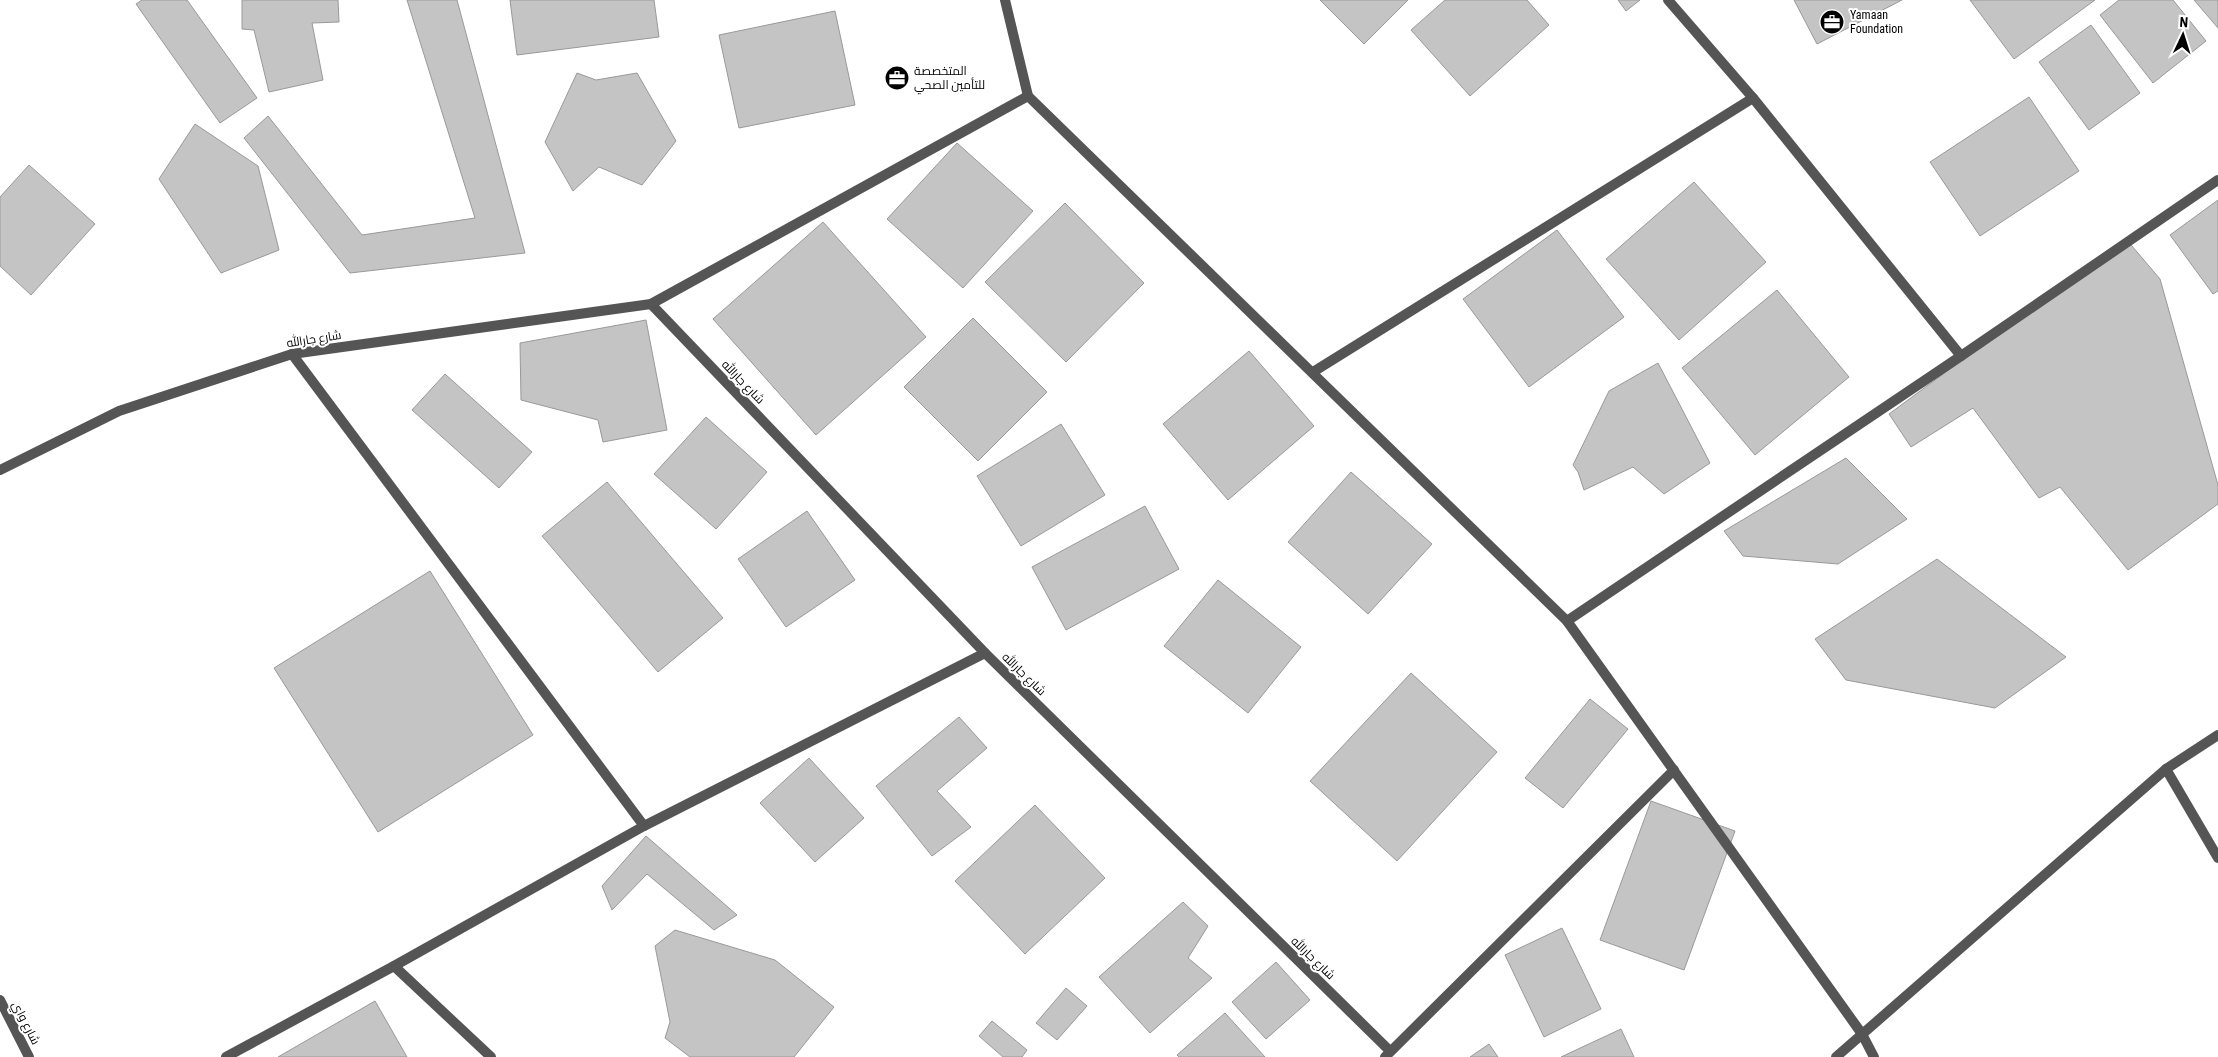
<svg xmlns="http://www.w3.org/2000/svg" width="2218" height="1057" viewBox="0 0 2218 1057" font-family="'Roboto Condensed',Cairo,sans-serif">
	<rect width="100%" height="100%" fill="#fff"/>
	<g fill="#c4c4c4" stroke="#999">
		<path d="M142 0H187L257 98 220 123 136 4Z"/>
		<path d="M242 0H338L339 22 312 23 323 80 269 92 254 30 242 29Z"/>
		<path d="M407 0H457L525 253 350 273 244 138 268 116 362 235 475 218Z"/>
		<path d="M510 0H654L659 37 517 55Z"/>
		<path d="M1320 0H1408L1364 44Z"/>
		<path d="M1445 0H1527L1549 25 1470 96 1411 30Z"/>
		<path d="M1618 0H1640L1626 11Z"/>
		<path d="M1794 0H1902L1817 44Z"/>
		<path d="M1970 0H2095L2014 59Z"/>
		<path d="M2119 0H2173L2206 41 2153 83 2100 15Z"/>
		<path d="M2194 0H2218V28Z"/>
		<path d="M835 11 855 105 739 128 719 35Z"/>
		<path d="M2091 25 2140 93 2089 130 2039 62Z"/>
		<path d="M577 73 596 80 637 73 676 141 642 185 599 167 573 191 545 142Z"/>
		<path d="M2029 97 2079 171 1980 236 1930 162Z"/>
		<path d="M195 124 258 166 279 250 221 273 159 179Z"/>
		<path d="M957 143 1033 211 963 288 887 219Z"/>
		<path d="M29 165 95 224 31 295 0 266V197Z"/>
		<path d="M1694 182 1766 262 1679 340 1606 259Z"/>
		<path d="M2218 200V291L2213 294 2170 235Z"/>
		<path d="M1065 203 1144 283 1066 362 985 282Z"/>
		<path d="M823 222 926 337 816 435 713 319Z"/>
		<path d="M1557 230 1624 317 1529 387 1463 299Z"/>
		<path d="M2126 239 2160 279 2218 485V504L2128 570 2060 487 2039 498 1973 408 1911 447 1889 414Z"/>
		<path d="M1777 290 1849 377 1755 455 1682 368Z"/>
		<path d="M973 318 1047 392 978 461 904 387Z"/>
		<path d="M646 320 667 430 603 442 598 420 521 400 520 343Z"/>
		<path d="M1249 351 1314 426 1228 500 1163 424Z"/>
		<path d="M1658 363 1710 463 1664 494 1633 467 1584 490 1578 472 1573 465 1609 391Z"/>
		<path d="M445 374 532 452 499 488 412 410Z"/>
		<path d="M706 417 767 472 716 529 654 474Z"/>
		<path d="M1061 424 1105 495 1021 546 977 476Z"/>
		<path d="M1846 458 1907 519 1838 564 1743 556 1724 531Z"/>
		<path d="M1351 472 1432 544 1368 614 1288 542Z"/>
		<path d="M607 482 723 618 658 672 542 536Z"/>
		<path d="M1145 506 1179 569 1066 630 1032 567Z"/>
		<path d="M807 511 855 580 786 627 738 559Z"/>
		<path d="M1937 559 2066 657 1995 708 1846 680 1815 639Z"/>
		<path d="M430 571 533 735 378 832 274 668Z"/>
		<path d="M1218 580 1301 647 1248 713 1164 646Z"/>
		<path d="M1411 673 1497 752 1397 861 1310 781Z"/>
		<path d="M1590 699 1628 729 1563 808 1525 778Z"/>
		<path d="M959 717 987 748 937 791 971 827 932 856 876 786Z"/>
		<path d="M809 758 864 818 815 862 760 803Z"/>
		<path d="M1651 801 1735 831 1684 970 1600 940Z"/>
		<path d="M1035 805 1105 878 1025 954 955 881Z"/>
		<path d="M646 836 737 915 714 930 647 874 612 910 602 886Z"/>
		<path d="M1183 902 1208 926 1188 958 1212 978 1150 1033 1099 977Z"/>
		<path d="M1562 928 1601 1009 1544 1037 1505 955Z"/>
		<path d="M675 930 775 960 834 1007 794 1057H690L665 1038 670 1022 655 946Z"/>
		<path d="M1276 962 1310 1000 1266 1039 1232 1002Z"/>
		<path d="M1066 988 1087 1006 1057 1040 1036 1023Z"/>
		<path d="M375 1001 407 1057H278Z"/>
		<path d="M1225 1013 1265 1057H1179L1177 1055Z"/>
		<path d="M992 1021 1027 1050 1022 1057H1003L979 1036Z"/>
		<path d="M1621 1029 1634 1057H1561Z"/>
		<path d="M1489 1044 1498 1057H1470Z"/>
	</g>
	<g fill="none" stroke-linecap="round" stroke-linejoin="round">
		<g stroke="#555" stroke-width="10">
			<path d="M1005 0 1028 96 1567 621 1862 1034 1874 1057"/>
			<path d="M1668 0 1753 98 1961 356"/>
			<path d="M651 304 985 653 1390 1051"/>
			<path d="M292 354 644 826"/>
			<path d="M1313 372 1753 98"/>
			<path d="M0 470 119 411 292 354 651 304 1028 96"/>
			<path d="M1567 621 1961 356 2218 180"/>
			<path d="M2166 769 2218 858"/>
			<path d="M394 966 491 1057"/>
			<path d="M226 1057 394 966 644 826 985 653"/>
			<path d="M1385 1057 1674 770"/>
			<path d="M1836 1057 2166 769 2218 735"/>
		</g>
		<path stroke="#555" stroke-width="10" d="M0 1000 29 1057"/>
	</g>
	<defs>
		<symbol id="office-disc" viewBox="-11 -11 22 22"><circle r="9.5" fill="#000" stroke="#fff"/><path d="M-6-3h4V-5.5h4V-3h4V5H-6ZM-1-4.5V-3h2v-1.5ZM-6 0V1H6V0Z" fill="#fff"/></symbol>
	</defs>
	<g fill-rule="evenodd">
		<use href="#office-disc" x="1818" y="8" width="28" height="28"/>
		<use href="#office-disc" x="883" y="64" width="28" height="28"/>
	</g>
	<g text-anchor="middle" stroke-width="4" stroke-linejoin="round" paint-order="stroke">
		<g font-size="12" fill="#000" stroke="#fff" text-anchor="start">
			<text x="1850" y="19">Yamaan<tspan x="1850" dy="14">Foundation</tspan></text>
			<text x="914" y="75">المتخصصة<tspan x="914" dy="14">للتأمين الصحي</tspan></text>
		</g>
		<g font-size="12" fill="#000" stroke="#fff">
			<text transform="translate(314 339) rotate(-9)" y="4">شارع جارالله</text>
			<text transform="translate(743 382) rotate(46)" y="4">شارع جارالله</text>
			<text transform="translate(1024 674) rotate(44)" y="4">شارع جارالله</text>
			<text transform="translate(1313 958) rotate(44)" y="4">شارع جارالله</text>
			<text transform="translate(26 1023) rotate(63)" y="4">شارع واي</text>
		</g>
	</g>
	<g transform="translate(2183 35) rotate(4)" stroke="#ffffff" stroke-width="4" paint-order="stroke">
	<path d="M0-4L9 19L0 12L-9 19Z" fill="#000000"/>
	<text y="-8" font-size="14" font-weight="bold" text-anchor="middle" fill="#000000">N</text>
	</g>
</svg>
